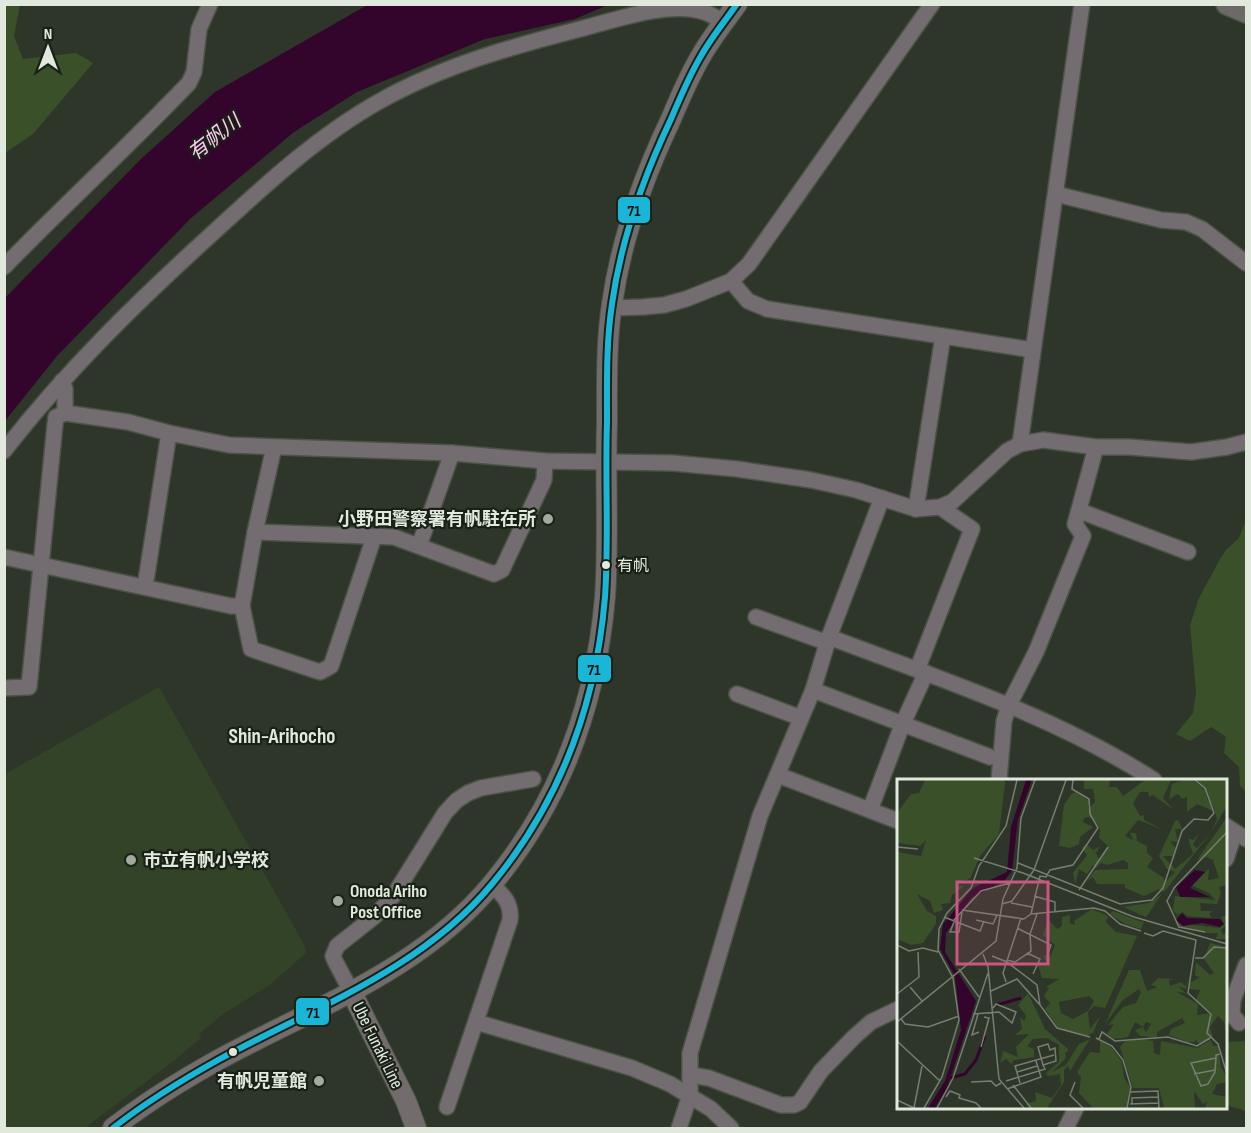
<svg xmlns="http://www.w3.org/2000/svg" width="1251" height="1133" viewBox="0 0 1251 1133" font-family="'Sofia Sans Condensed','Noto Sans JP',sans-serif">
	<rect width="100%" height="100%" fill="#2e3629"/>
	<path fill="#324328" d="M159 687 305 946 306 953 271 984 222 1015 199 1034 201 1038 175 1060 85 1128H5V774Z"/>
	<g fill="#395029">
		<path d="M5 4 20 5 14 36 23 59 76 53 93 63 33 134 5 153Z"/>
		<path d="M1246 520V791L1240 786 1239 767 1224 753 1226 737 1211 727 1190 741 1176 734 1193 713 1196 692 1190 625 1199 598 1220 559 1227 549 1239 538Z"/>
		<path d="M1246 1041V1111L1226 1105V1042Z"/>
	</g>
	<path fill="#33052c" d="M369 4 608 5 575 19 485 39 357 92 294 132 191 218 57 356 5 421V298L141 159 215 92Z"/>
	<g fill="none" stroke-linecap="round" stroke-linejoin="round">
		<defs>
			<g id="minor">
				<path d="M1056 194 1161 220 1186 222 1202 229 1246 263"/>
				<path d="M4 267C65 204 129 146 189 83L194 72 199 29 210 4"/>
				<path d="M731 281 748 301 767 309 1033 350"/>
				<path d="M611 308 643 307 664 305 686 299 731 281 749 264 932 4"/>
				<path d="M62 381 65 389V413L128 422 169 433 229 445 452 453 545 461 673 463 737 469 811 480 856 490 916 509 940 507 952 502 1007 451 1020 444 1043 440 1096 447H1129L1191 452 1227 447 1246 442"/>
				<path d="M1020 444 1082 4"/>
				<path d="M4 451C66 371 139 300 214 232 265 185 319 135 380 101 444 65 514 46 584 28 619 19 669 1 704 12 711 14 718 19 724 22"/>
				<path d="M916 509 943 336"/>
				<path d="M1080 511 1188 552"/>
				<path d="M255 532 394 537 494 574 502 570 544 480 545 461"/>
				<path d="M419 546 452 453"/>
				<path d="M4 557 231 606H242L251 649 320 672 331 666 374 537"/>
				<path d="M145 587 169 433"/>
				<path d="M242 606 255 532 274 447"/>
				<path d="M756 617 828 643"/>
				<path d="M829 637C940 679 1055 716 1154 780"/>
				<path d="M917 670 972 529 940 507"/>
				<path d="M4 688 29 687 55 424 56 417 65 413"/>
				<path d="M813 690 990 757"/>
				<path d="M737 694 801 718"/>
				<path d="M778 775 898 821"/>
				<path d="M999 780 1004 721 1009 705 1036 652 1083 536 1075 524 1096 447"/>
				<path d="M870 810 903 723 926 673"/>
				<path d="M1226 826 1246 839"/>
				<path d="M1226 859 1235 832"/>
				<path d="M352 993 335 961 333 956 337 946 375 916 394 895 445 813 456 801 468 793 481 788 533 779"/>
				<path d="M476 1022 632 1068 670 1084 711 1109 731 1128"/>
				<path d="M1239 1023 1232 1014 1233 1000 1246 965"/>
				<path d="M691 1075 709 1078 781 1105H794L800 1102 821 1071 854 1037 871 1022 898 1009"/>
				<path d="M447 1107 510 920C512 903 503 895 492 885"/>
				<path d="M679 1128 690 1095V1053L760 816 813 690 829 637 882 498"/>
				<path d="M1066 1128 1076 1108"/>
			</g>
			<g id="major">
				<path d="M352 993 406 1101 416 1128"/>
				<path d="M113 1128C145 1103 182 1080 218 1060 313 1008 421 970 492 884 561 801 596 704 605 597 609 539 605 480 607 422 607 383 606 343 612 304 621 239 643 178 671 119 680 98 689 76 701 56 711 38 725 21 737 4"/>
			</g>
			<path id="highway" d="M1227 4 1246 12"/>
		</defs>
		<use href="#minor" stroke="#4b5246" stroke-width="18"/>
		<use href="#major" stroke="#4b5246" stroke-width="22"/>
		<use href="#highway" stroke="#4b5246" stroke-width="24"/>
		<use href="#minor" stroke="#736c70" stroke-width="15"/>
		<use href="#major" stroke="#726c6d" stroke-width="20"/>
		<use href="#highway" stroke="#6e6969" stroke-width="21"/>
		<defs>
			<path id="bus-1" d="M113 1128C145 1103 182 1080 218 1060 313 1008 421 970 492 884 561 801 596 704 605 597 609 539 605 480 607 422 607 383 606 343 612 304 621 239 643 178 671 119 680 98 689 76 701 56 711 38 725 21 737 4"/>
		</defs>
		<use href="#bus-1" stroke="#192015" stroke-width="10"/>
		<use href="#bus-1" stroke="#1ab6d8" stroke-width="6"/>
	</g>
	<g fill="#a2aa9d" stroke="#192015" stroke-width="2">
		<circle cx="548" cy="519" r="6"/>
		<circle cx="131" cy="860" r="6"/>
		<circle cx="338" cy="901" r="6"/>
		<circle cx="319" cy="1081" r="6"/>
	</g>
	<g fill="#e0e9db" stroke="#192015" stroke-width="2">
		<circle cx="606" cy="565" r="5"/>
		<circle cx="233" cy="1052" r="5"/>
	</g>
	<g text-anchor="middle" stroke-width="4.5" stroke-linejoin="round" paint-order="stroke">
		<g font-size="16" fill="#e0e9db" stroke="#192015" text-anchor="start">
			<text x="617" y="571">有帆</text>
		</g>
		<g font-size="18" font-weight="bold" fill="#e0e9db" stroke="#192015" text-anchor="end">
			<text x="536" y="525">小野田警察署有帆駐在所</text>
			<text x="143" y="866" text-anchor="start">市立有帆小学校</text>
			<text x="350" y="897" text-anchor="start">Onoda Ariho<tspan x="350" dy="21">Post Office</tspan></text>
			<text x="307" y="1087">有帆児童館</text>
		</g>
		<g font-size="18" fill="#e0e9db" stroke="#192015">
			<text transform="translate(378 1045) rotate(64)" y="6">Ube Funaki Line</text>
		</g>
		<g font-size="20" font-style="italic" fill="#ffcaf1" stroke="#192015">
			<text transform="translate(214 137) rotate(-38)" y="7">有帆川</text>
		</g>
		<g font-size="21" font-weight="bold" fill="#e0e9db" stroke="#192015">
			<text x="282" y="743">Shin-Arihocho</text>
		</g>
	</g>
	<g transform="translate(897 779)">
		<rect width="330" height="330" fill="#2e3629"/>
		<path d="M28 1H107L108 4 102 55 83 77 73 100 62 103V107H67L55 116 53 124 44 125 46 131 37 134 33 122 20 115 30 132 39 137V145L26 164 14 166 0 160V73L24 77 29 61 23 67 1 64 0 34 14 15 22 14ZM187 1H213L212 8H220L226 17 248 1H274L266 19 277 31 256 16 252 18 251 13H243L236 24 243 37 247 36V41L267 51 241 41 228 57 236 61 233 54H239L240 62 250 67V74L256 79 250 88 267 99V104L278 93 270 90 262 77 278 42 281 41 285 50H278L281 63 273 62 279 69 276 77H266L278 90 296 75 291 59 296 61 302 54 296 66 300 69 313 55 267 113 262 110 247 117 228 109V105H200L196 98 190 102 198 91 231 90V84L226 81 210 86 204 84 198 90 196 86 190 95 182 90 178 105 176 94 190 76 185 69 189 65 196 71 203 67 199 74 202 81 211 67 202 59 203 49 193 38 187 39 186 43 196 48 183 58 182 65 173 69 162 67 167 26 174 15 179 13 192 22 191 30 198 23 196 10H187ZM286 1H296L305 8 316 32 300 25 290 33V18L285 20 281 15 272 20 275 5ZM300 1H330V27L314 53 320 40 317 29ZM330 38V106L322 108 324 114 320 125 303 124 304 132H315L312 135 315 139 290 137 286 133 280 136 276 131 278 117 318 121 312 114 294 106 312 90 311 101 322 99 316 81 309 78 300 81ZM265 115 249 138 226 128 252 124ZM195 130 211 137 209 143 219 153 240 157 201 245 208 229 197 227 191 233 193 250 203 237 196 254 189 257 162 250 148 230 153 224 147 217 152 209 149 208 162 200 145 199 141 186 151 187 146 176 153 178 158 166 146 156 151 140 160 150 165 147V138L173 136V144L178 146 177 142ZM192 217 197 222 191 232 176 240 164 234 162 223ZM216 132 242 142 247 143 244 150 228 145 213 135ZM330 136V146L324 151 326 156 330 152V160H319L321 154H309L282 147 280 144 323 149 327 145 324 138ZM313 164 330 168V260L327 243 321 237 313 248 316 259 303 266 298 260V263H290L272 256 274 250 288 244 285 239 260 253V259L243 257 238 251 246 248 249 253 254 245 249 243 246 248 238 243 231 258 217 260 210 255 217 245 211 246 226 228 239 224 244 213 242 210 226 221 208 245 232 191H243L250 212 260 208 254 206 261 199 278 200 272 201 273 207 284 203 289 207 293 194 289 210 281 207 289 214 280 213 301 225 300 236 315 234 299 221 303 211 292 210 293 204 303 198 298 197 299 183 313 196 317 194 307 180ZM131 214 148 250 172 271 168 274 169 279 155 293 169 286 182 265 193 260 173 292 171 287 167 291V303L150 329H133L129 325 139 322 138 313 155 319 164 306 163 295 151 297 149 294 162 283V266L150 259 136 260 130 267 137 270V278L117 281 114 285 109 280 103 284 106 272 121 278 119 268 132 255 118 256 125 250 123 238 127 242 129 237 121 226ZM244 260 256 262 257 274 263 276 264 262 300 269 314 261 316 267H321L324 289 330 297V303L320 305 315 315 330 318V329H308L310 323 306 325 297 312 298 329H267L262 309H236L223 268 228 262ZM203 262 214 268 225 283 227 299 233 308 229 329H196L182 314 184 298 180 293 193 273 203 274Z" fill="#395029" fill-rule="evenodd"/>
		<path d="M129 1H135L121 41 115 92 107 102 74 119 49 154 48 173 79 222 50 309 38 329H31L48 302 64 251 58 197 43 170 46 145 76 109 110 93 114 48ZM298 91 308 93 293 109 313 118H283L279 108ZM285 134 290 139 323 140 327 145 323 148 305 144 286 147 279 141Z" fill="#33052c"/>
		<path fill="none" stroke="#33052c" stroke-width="3" d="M100 226 124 219M53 299 68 295 79 281 88 257"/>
		<path fill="none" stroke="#757e70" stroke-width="1.5" d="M0 68 21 70M77 79 126 94 237 138 330 165M121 84 223 125 255 121 266 109 285 52 297 40 311 41 317 34 308 9 298 1M182 111 211 68M137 117 158 123V134M114 124 135 128M105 125 115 122 137 91 169 1M65 131 127 140 134 135 197 129 208 132 223 145 244 152M134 135 143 97 149 98 153 91 176 86 201 49 193 35 192 20 175 10 176 1M47 138 83 152 87 142M79 141 96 145 100 136M56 142 84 112 113 104M57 143 53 153H62L65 133M120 149 154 166 150 177M308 153 282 148 270 122 277 109 330 53M247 154 256 157 266 152 299 161 291 214 314 235 310 254 321 265 330 295M0 166 12 172 26 169 41 173M130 174 143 180 136 195M86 175 91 188 102 300 127 329M95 177 110 183 140 206 143 226 160 249 193 258M298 179H306L317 168 330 169M110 181 118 183 134 172 133 155 140 135M62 190 82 218M109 203 106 194 124 139M13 208 25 222M94 212 120 200 143 226M0 215 22 198 21 173M76 235 102 233 115 244 119 233 99 225 96 229M81 235 75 256 82 253M4 240 8 245 31 248 62 237M0 243 99 162 106 120 120 89 124 39 138 1M199 259 215 267 226 281 234 308 230 329M202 260 205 253 218 262 271 258 300 267 313 259M0 262 43 302M84 268 92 239 87 238M319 279 294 284 304 307 311 305 318 293V291L319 279V276L323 275M120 293 140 287M297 295 318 291M109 302 148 290 146 286 159 282 158 269 153 271 151 265 141 268 146 286M74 303 94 302 99 307 104 304M178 303 173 316 186 329M123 304 118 287 157 276M116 306 134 329M110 310 144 298 139 282M233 313 261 312 262 329M49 318 53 312 63 316 62 319 79 324 84 329M0 321 17 329M233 325 261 324M235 325V319L261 318M17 329 25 287M27 329 45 298 62 241 56 199 41 171 42 150 50 134 74 109 82 87 109 47 120 1M40 329 56 299 91 194"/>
		<path fill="#cb5781" fill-opacity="0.15" stroke="#cb5781" stroke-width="3" d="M60 103H151V185H60Z"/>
		<rect width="330" height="330" fill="none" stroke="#e0e9db" stroke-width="3"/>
	</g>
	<g stroke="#192015" stroke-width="2">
		<rect x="617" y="196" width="34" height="28" rx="6" fill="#1ab6d8"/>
		<rect x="577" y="654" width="35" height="29" rx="6" fill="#1ab6d8"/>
		<rect x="295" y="997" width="35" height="29" rx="6" fill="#1ab6d8"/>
	</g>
	<g font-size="16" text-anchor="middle" font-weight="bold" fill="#111">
		<text x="634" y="216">71</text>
		<text x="594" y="675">71</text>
		<text x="313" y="1018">71</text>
	</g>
	<rect width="1251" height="1133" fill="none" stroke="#e0e9db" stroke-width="12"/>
	<g transform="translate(48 48)" stroke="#192015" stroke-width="4.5" paint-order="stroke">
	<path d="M0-4.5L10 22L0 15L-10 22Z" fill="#e0e9db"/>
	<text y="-9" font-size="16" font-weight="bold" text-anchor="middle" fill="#e0e9db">N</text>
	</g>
</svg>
